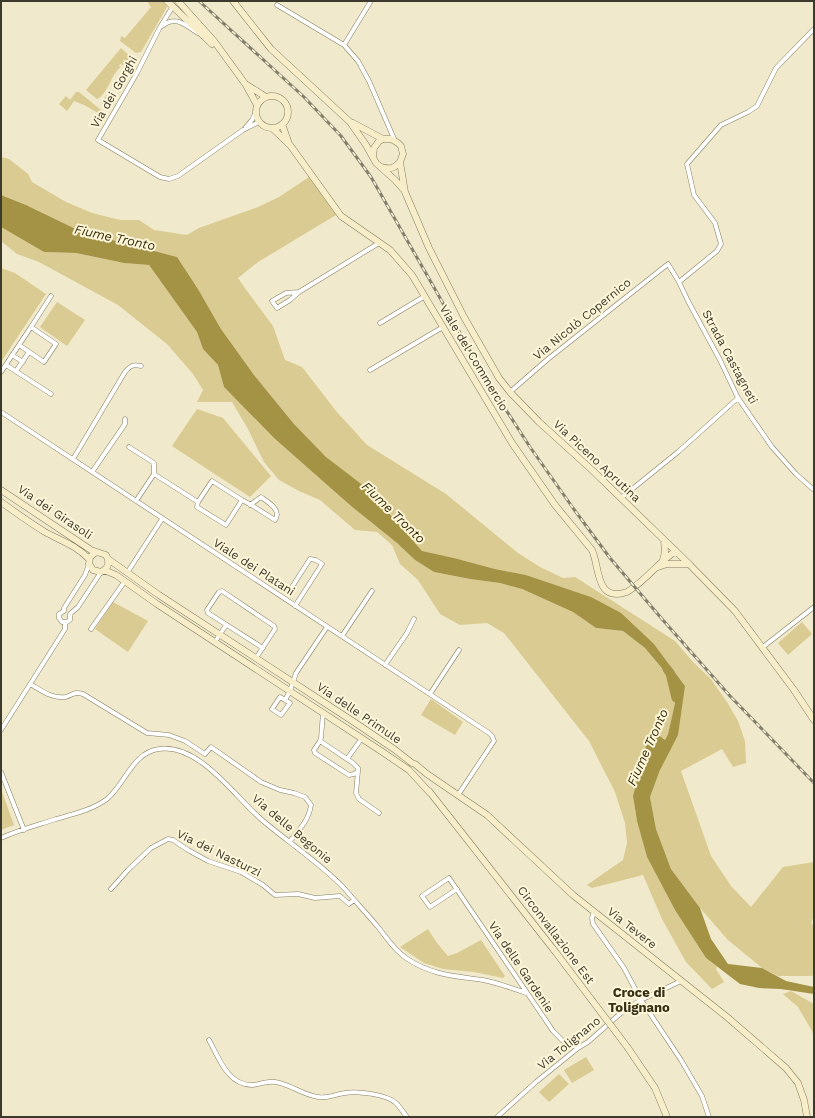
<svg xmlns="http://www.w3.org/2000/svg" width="815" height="1118" viewBox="0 0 815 1118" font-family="'Work Sans',sans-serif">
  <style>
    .green { fill: #d9cb91 }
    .water { fill: #a49245 }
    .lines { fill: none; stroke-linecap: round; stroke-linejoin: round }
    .river { stroke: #a49245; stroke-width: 9 }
    .street-casing { stroke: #847d62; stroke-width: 5 }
    .secondary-casing { stroke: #847d62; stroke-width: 7 }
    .street { stroke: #fff; stroke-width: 4 }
    .secondary { stroke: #f7eec9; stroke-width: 6 }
    .rail-casing { stroke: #837f6c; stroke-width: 3 }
    .rail { stroke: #fdf6d8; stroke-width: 1.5; stroke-dasharray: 4.5; stroke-linecap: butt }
    .secondary-bridge-casing { stroke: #847d62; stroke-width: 7; stroke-linecap: butt }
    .secondary-bridge { stroke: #f7eec9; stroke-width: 6 }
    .labels { text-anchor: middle; stroke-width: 4; stroke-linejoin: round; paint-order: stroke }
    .street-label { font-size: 12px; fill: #3c392d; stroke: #fdf6d8 }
    .water-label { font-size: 13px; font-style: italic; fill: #39310e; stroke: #fdf6d8 }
    .neighbourhood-label { font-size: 13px; font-weight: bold; fill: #363017; stroke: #fdf6d8 }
  </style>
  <rect width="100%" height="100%" fill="#f0e9cb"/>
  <path class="green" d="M150 1H163L167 7 141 52 136 53 120 41 121 36 125 38 151 7 148 3Z
    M121 48 131 57 123 65 120 64 119 66 121 67C110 75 109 93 97 99L86 90Z
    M76 92H79L101 110 103 112 102 117 98 119 96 117 98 113 84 105 74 101 67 111 59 104 66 96 70 100Z
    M107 95 114 102 111 108 106 107 101 102Z
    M1 157 9 159 28 174 32 182 66 202 92 213 120 220H139L154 230 187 235 199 228 258 207 279 197 309 177 336 215 258 262 238 278 247 291 273 326 285 360 302 367 336 411 367 445 446 494 518 553 540 567 563 578 575 577 675 641 693 662 710 678 727 702 738 721 745 741 746 763 733 767 722 749 681 771 711 856 731 886 751 907 783 867 814 862V916L811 923 814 926V974L812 976H778L762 968 728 940 700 908 671 869 656 829 650 797 660 770 685 686 654 644 591 597 526 575 495 569 454 558 422 551 394 517 326 457 294 424 254 375 221 329 198 289 177 257 82 232 26 205 1 195Z
    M1 227 44 252 76 253 124 263 149 265 197 332 203 349 218 365 224 387 274 438 351 506 397 543 415 560 434 572 470 579 500 583 522 589 573 612 596 628 623 631 645 648 671 679 676 699 668 734 665 740 656 733 648 738 633 796 637 821 647 857 675 910 706 958 717 967 716 969 724 982 712 989 686 962 662 919 643 875 592 888 587 885 623 860 627 843 625 823 615 792 589 741 504 633 487 623 460 625 440 614 418 580 400 564 392 545 377 532 355 530 320 500 299 491 279 480 264 462 248 429 232 402H197L203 390 193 374 167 344 118 305 39 262 17 254 1 241Z
    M1 268 15 273 46 294 1 362Z
    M57 302 85 320 67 346 40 327Z
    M197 409 223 418 271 476 250 497 172 446Z
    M113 602 148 621 128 652 95 629Z
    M802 622 812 634 788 655 778 643Z
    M431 699 463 722 455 735 421 715Z
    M1 789 14 825 1 830Z
    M428 929 437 943 448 956 457 953 481 940 505 976 503 978 474 972 443 969 424 963 400 947Z
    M791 991 814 1004V1037L812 1031 798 1007 783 994Z
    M586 1057 594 1070 572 1083 564 1070Z
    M559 1074 569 1084 549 1102 539 1092Z"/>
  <path class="water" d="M1 195 26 205 82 232 177 257 198 289 221 329 254 375 294 424 326 457 369 490 422 551 454 558 495 569 526 575 591 597 621 613 654 644 685 686 678 735 660 770 650 797 656 829 671 869 700 908 711 939 728 964 762 968 786 981 814 987V994L781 989 759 988 740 984 706 958 675 910 647 857 637 821 633 796 648 738 656 733 665 740 668 734 676 699 671 679 645 648 623 631 596 628 573 612 522 589 500 583 470 579 434 572 415 560 397 543 351 506 274 438 224 387 218 365 203 349 197 332 149 265 124 263 76 253 44 252 1 227Z"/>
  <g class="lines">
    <path class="river" d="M667 669 670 673 676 698"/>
    <g class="street-casing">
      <path id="street" d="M277 5 344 45 358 61 369 81 395 141
        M173 6 159 29 137 73 98 140 160 177 169 179 178 176 243 130 259 122
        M162 26C176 15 185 25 198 33
        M344 45 371 1
        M246 127 252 120 256 112
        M679 282 717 251 721 244 715 223 694 195 687 164 721 125 748 112 757 106 776 68 814 29
        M299 292 286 293 272 301 277 308 290 300 299 292 379 243
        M380 323 425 296
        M31 327 51 296
        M12 355 23 362
        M6 365 51 394
        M370 370 443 327
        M16 371 29 352
        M1 372 31 327 56 344 44 362 19 345
        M510 392 548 359 668 264 679 282 688 301 720 360 738 398 772 447 796 474 814 490
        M1 412 489 733 492 736 494 741 458 795
        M129 447 154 463V474
        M73 459 125 372C130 366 133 364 141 366
        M92 472 125 424V419
        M621 498 678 452 738 398
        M242 500 253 506 275 520C282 510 268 502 261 497L250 505
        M136 501 154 474 198 502 197 507 226 525 242 500 212 481 198 502
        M89 564 85 575 64 608V611L59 614V618L62 622H67L70 620V614L78 607 101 572
        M127 573 162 519
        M290 590 310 559 316 560 322 564 295 606
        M91 629 125 581
        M342 636 372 591
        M215 642 226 625
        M763 647 814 607
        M256 658 275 629 274 626 222 591 219 592 207 610 208 613 263 648
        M385 665 407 633 414 619
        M30 684C41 690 52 699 65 697 74 695 73 691 83 694L147 733 169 735 185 741 205 754 211 747 261 782 280 790 294 793 305 797 311 805C309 820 299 830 290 841
        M430 694 459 650
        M280 697 290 703 281 715 272 709Z
        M285 700 290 691 296 673 327 627
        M1 730 60 637 65 629V622
        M320 741 353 763 358 768V771L354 774 349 775 315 753 314 750Z
        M320 741 321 738 323 713
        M347 759 362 738
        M358 771 356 793 359 799 379 813
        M1 772 24 830
        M1 838C19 830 38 825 56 819 74 814 92 810 107 799 125 784 133 752 159 749 199 743 235 797 262 820 289 843 319 862 344 888 355 901 367 914 378 927 387 938 394 950 406 958 431 975 454 976 483 980 498 983 512 988 526 993
        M111 889 128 870 151 848 168 839 173 840 188 850 208 861 241 872 263 885 275 895 298 894 315 898 340 896 349 904 354 900
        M457 889 430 907 422 896 449 878 553 1031 564 1042 578 1048
        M594 912 592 918 593 924 624 968 641 1000 681 1060 702 1096 709 1117
        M209 1040C219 1058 228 1086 253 1085 260 1084 268 1081 275 1082 290 1084 303 1095 318 1097 327 1099 336 1094 345 1093 357 1091 386 1094 396 1103 400 1107 403 1112 407 1117
        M497 1117 536 1082 578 1048 588 1042 621 1013 641 1000 681 981"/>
    </g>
    <g class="secondary-casing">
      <path id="secondary" d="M167 1 212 44
        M178 1 214 41 246 85 257 105
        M233 1 271 49 350 122 366 145 376 163 395 180 404 190
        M247 85 266 97
        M256 112a16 16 0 1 1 32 0a16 16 0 1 1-32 0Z
        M353 123 383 139
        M282 124 288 141
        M272 128 290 145 341 216 390 250 412 275 512 443 555 505 592 550C600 567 595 603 627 592 646 581 658 562 676 551
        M373 156 374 148 379 141 383 139H391L398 143 401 146 403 154 400 162 405 192 429 248 464 317 499 378 510 392 539 422 592 470 689 564 735 611 794 690 814 720
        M382 167C390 170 395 168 400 162
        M1 490 91 550 106 555C110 562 109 568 101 572L93 570 89 564 90 557 96 552
        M1 502C15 512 30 523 45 532 61 541 76 545 89 559
        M108 559 159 595 354 722 394 749 412 763 415 764 427 774 487 815 573 895 727 1017 786 1068 798 1083 804 1100 807 1117
        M663 560 665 552 664 540
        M658 567 667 564H689
        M104 570 116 575 157 604 381 751 409 770 430 793
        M429 791 554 950
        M628 1048 655 1088 667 1117"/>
    </g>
    <use href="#street" class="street"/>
    <use href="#secondary" class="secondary"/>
    <g class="rail-casing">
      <path id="rail" d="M199 1 304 97 341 136 371 177 472 354 506 410 530 447 573 508 610 558 662 619 730 696 814 783"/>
    </g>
    <use href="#rail" class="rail"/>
    <g class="secondary-bridge-casing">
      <path id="secondary-bridge" d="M554 950 628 1048"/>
    </g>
    <use href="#secondary-bridge" class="secondary-bridge"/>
  </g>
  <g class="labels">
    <g class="street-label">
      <text transform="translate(114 92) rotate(-60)" y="4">Via dei Gorghi</text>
      <text transform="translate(582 319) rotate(-39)" y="4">Via Nicolò Copernico</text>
      <text transform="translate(730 357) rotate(62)" y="4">Strada Castagneti</text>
      <text transform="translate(474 358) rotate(59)" y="4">Viale del Commercio</text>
      <text transform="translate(597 461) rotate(43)" y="4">Via Piceno Aprutina</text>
      <text transform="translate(55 512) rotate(34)" y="4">Via dei Girasoli</text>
      <text transform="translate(254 567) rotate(33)" y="4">Viale dei Platani</text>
      <text transform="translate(359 713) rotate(34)" y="4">Via delle Primule</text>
      <text transform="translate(292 829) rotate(40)" y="4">Via delle Begonie</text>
      <text transform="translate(219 853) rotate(26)" y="4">Via dei Nasturzi</text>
      <text transform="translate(632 928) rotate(38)" y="4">Via Tevere</text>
      <text transform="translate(556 935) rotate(53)" y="4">Circonvallazione Est</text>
      <text transform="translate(521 967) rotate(56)" y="4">Via delle Gardenie</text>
      <text transform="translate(569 1043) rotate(-39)" y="4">Via Tolignano</text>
    </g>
    <g class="water-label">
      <text transform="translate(115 237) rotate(12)" y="5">Fiume Tronto</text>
      <text transform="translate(394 512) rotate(44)" y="5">Fiume Tronto</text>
      <text transform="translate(647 747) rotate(-66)" y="5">Fiume Tronto</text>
    </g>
    <g class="neighbourhood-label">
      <text x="639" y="997">Croce di<tspan x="639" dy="15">Tolignano</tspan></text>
    </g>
  </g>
  <rect width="815" height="1118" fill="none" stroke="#3c392d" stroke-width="4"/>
</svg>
